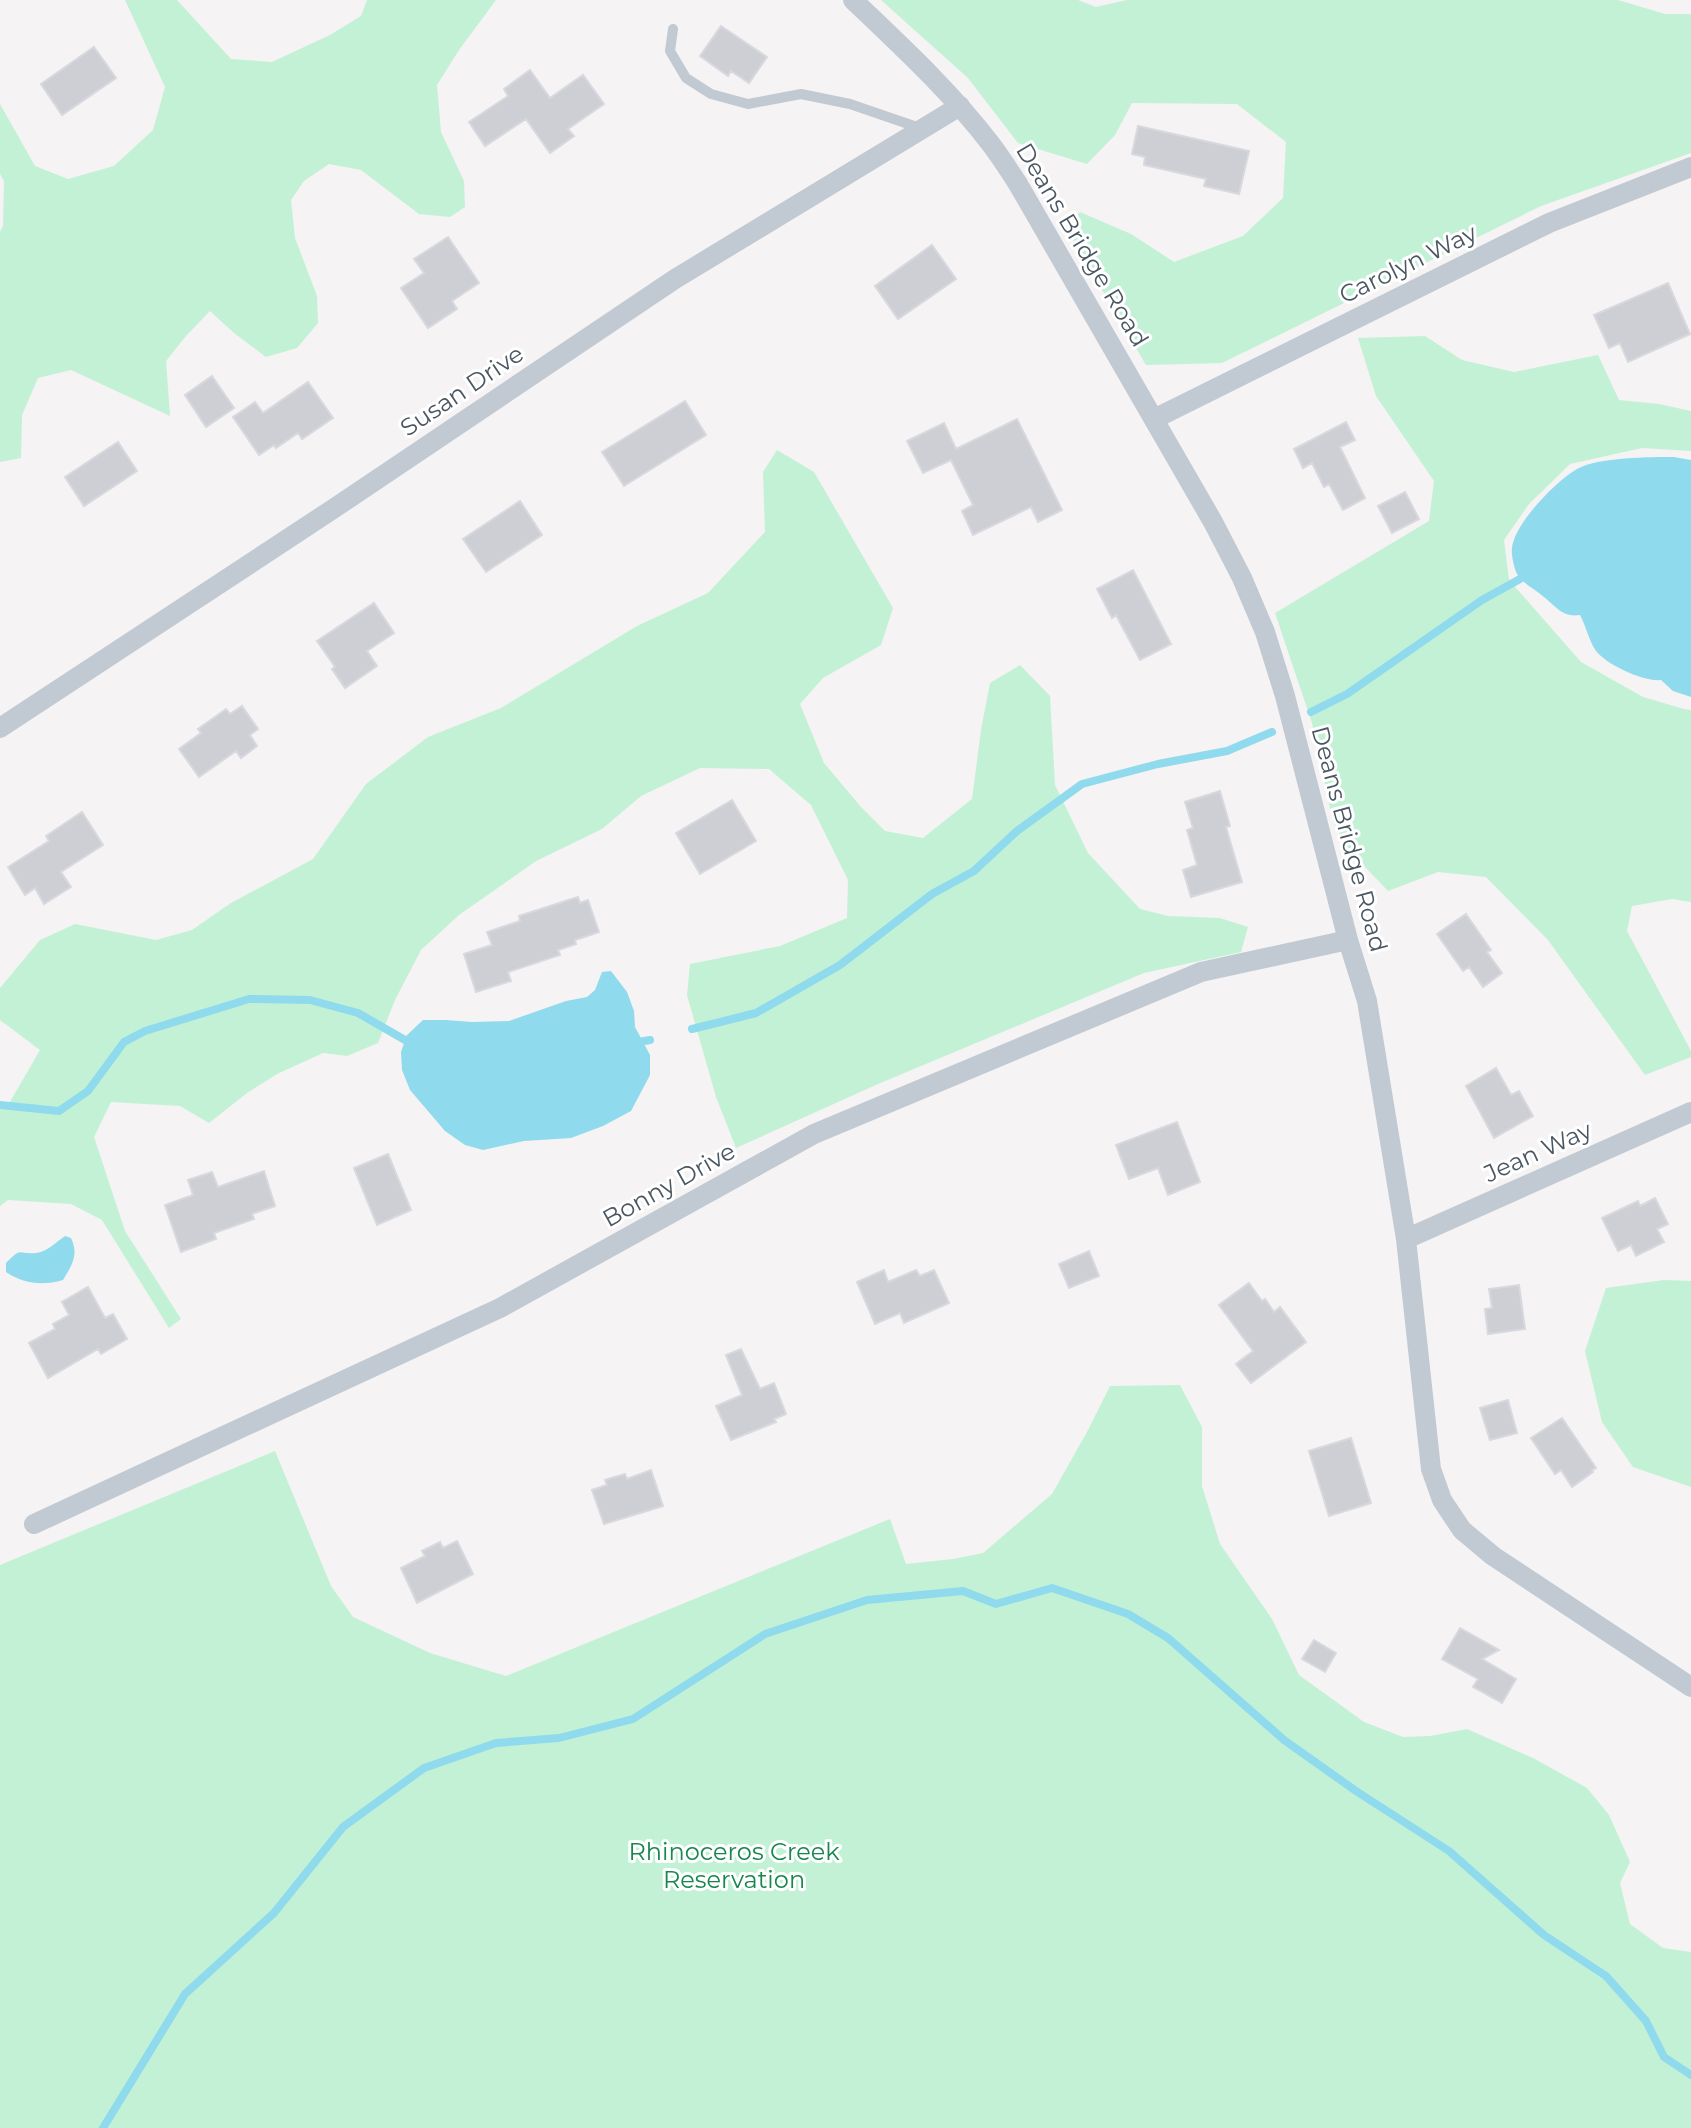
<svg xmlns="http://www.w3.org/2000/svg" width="1691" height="2128" viewBox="0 0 1691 2128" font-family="Montserrat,sans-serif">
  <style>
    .green { fill: #c3f1d5 }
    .water { fill: #90daee }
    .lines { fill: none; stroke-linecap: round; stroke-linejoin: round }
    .stream { stroke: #90daee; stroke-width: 8 }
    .building { fill: #cdcfd5; stroke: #d7d9de; stroke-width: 2 }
    .lane { stroke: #c1cad2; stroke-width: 10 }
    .street { stroke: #c1cad2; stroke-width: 20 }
    .labels { text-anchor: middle; stroke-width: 6; stroke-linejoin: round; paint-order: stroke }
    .street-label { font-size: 24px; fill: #4a5661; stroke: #fff }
    .park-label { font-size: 24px; fill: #17864f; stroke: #fff }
  </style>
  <rect width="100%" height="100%" fill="#f5f3f3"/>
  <path class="green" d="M125 0H177L231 59 272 62 330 35 361 16 367 0H496L459 50 437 85 441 132 464 181 465 207 450 217 419 214 361 170 329 164 304 181 291 200 295 238 317 296 318 323 297 348 266 357 234 333 210 311 186 336 166 361 170 416 71 370 38 378 22 415 21 458 0 462V232L3 226 4 181 0 174V104L35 166 68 179 114 166 153 130 165 87Z
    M881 0H1078L1096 7 1127 0H1618L1665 14H1691V153L1541 206 1222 363 1146 365 1065 226 1080 212 1131 234 1174 262 1243 236 1283 198 1286 142 1237 104 1132 103 1115 135 1087 164 1018 143 968 78Z
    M1425 336 1462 360 1514 372 1598 355 1619 400 1659 404 1691 411V451L1642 448 1570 464 1529 504 1504 540 1509 580 1581 662 1643 697 1684 709 1691 710V902L1672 899 1632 906 1627 931 1691 1051V1057L1645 1075 1548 940 1486 877 1438 872 1388 891 1348 849 1333 822 1312 723 1275 613 1429 521 1434 481 1376 396 1358 338Z
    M777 450 814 472 893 608 881 645 823 678 800 704 824 763 861 807 885 831 923 838 972 799 981 730 990 683 1020 665 1050 696 1055 785 1088 853 1140 909 1168 916 1220 918 1248 927 1241 952 1144 973 878 1084 736 1148 716 1097 687 995 690 964 780 946 847 918 848 880 811 805 769 769 700 768 641 796 602 829 536 861 459 915 421 950 395 1000 378 1043 347 1056 323 1053 277 1074 247 1093 209 1123 180 1106 111 1102 94 1137 125 1231 181 1319 169 1328 102 1220 71 1204 8 1200 0 1206V1109L7 1107 40 1050 0 1020V988L40 940 75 924 156 940 192 930 231 903 313 859 366 784 428 737 501 708 637 626 708 593 765 532 763 472Z
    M1664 1280 1691 1281V1487L1633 1467 1602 1422 1585 1351 1606 1288Z
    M1180 1385 1202 1427V1486L1220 1544 1272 1619 1299 1675 1364 1722 1403 1737 1430 1736 1467 1729 1533 1758 1587 1788 1609 1815 1630 1862 1620 1883 1630 1924 1663 1948 1691 1952V2128H0V1565L275 1451 331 1586 353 1617 430 1653 506 1676 890 1519 906 1564 953 1559 983 1553 1052 1494 1087 1432 1110 1386Z"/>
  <path class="water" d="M1674 457 1691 460V697L1673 691 1661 680C1644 682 1607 665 1596 651 1589 641 1586 626 1580 615 1563 618 1555 606 1544 597 1535 589 1521 583 1516 572 1514 567 1511 554 1512 548 1514 524 1556 481 1577 469 1598 457 1650 457 1674 457Z
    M611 971 627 992 634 1011 635 1027 650 1055V1075L631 1111 603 1126 571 1138 524 1141 483 1150 465 1145 445 1131 410 1090 402 1070 401 1052 407 1035 423 1020H446L472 1022 509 1021 566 1001 587 997 595 990 602 972Z
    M65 1236 71 1238C79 1255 72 1265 63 1280 42 1286 24 1284 6 1272V1263C23 1246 17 1255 36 1253 47 1252 56 1242 65 1236Z"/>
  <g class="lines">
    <path class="stream" d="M1311 712 1347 694 1482 600 1520 579
      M692 1029 756 1013 840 965 932 894 974 871 1017 831 1082 784 1158 764 1227 751 1272 732
      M633 1043 650 1040
      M0 1105 59 1111 88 1091 124 1042 145 1031 249 999 310 1000 358 1013 405 1040H416
      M103 2128 185 1994 274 1913 343 1827 424 1768 496 1743 559 1738 633 1719 765 1634 867 1600 963 1591 996 1604 1052 1588 1128 1614 1168 1638 1284 1740 1356 1791 1449 1851 1544 1935 1606 1976 1646 2021 1664 2057 1691 2075"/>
  </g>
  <path class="building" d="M721 26 767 57 749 83 731 71 728 76 700 56Z
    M94 47 116 78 62 115 41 84Z
    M530 70 550 98 583 75 604 104 568 129 574 136 550 153 526 119 485 146 469 122 508 96 504 89Z
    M1138 126 1249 151 1239 194 1204 186 1206 179 1144 165 1145 157 1132 154Z
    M448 237 479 283 452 301 457 309 428 328 401 288 424 273 414 259Z
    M932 245 956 279 898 319 875 286Z
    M1668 283 1690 334 1628 362 1620 343 1609 348 1594 315Z
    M212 376 234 408 206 427 185 395Z
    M308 382 333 418 302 439 298 433 276 448 274 445 259 455 233 417 255 402 263 413Z
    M685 401 706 435 624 486 602 452Z
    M1017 419 1062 510 1038 522 1031 507 973 535 962 511 973 505 951 460 923 473 907 441 944 423 956 449Z
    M1346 422 1355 440 1340 447 1365 498 1343 510 1329 484 1324 487 1312 463 1303 468 1294 449Z
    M118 442 137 471 84 506 65 477Z
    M1405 492 1419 519 1392 533 1378 506Z
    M520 501 542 535 486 572 463 539Z
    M1133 570 1171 644 1140 660 1116 615 1112 618 1097 589Z
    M374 603 394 633 367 651 377 666 345 688 332 669 335 667 317 641Z
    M242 706 258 729 250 735 257 746 241 758 236 751 199 777 179 749 201 733 198 729 226 709 230 714Z
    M1220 791 1230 826 1226 827 1242 882 1191 897 1183 870 1197 865 1187 830 1193 828 1185 802Z
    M732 800 756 841 700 874 676 833Z
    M82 812 103 845 61 872 71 887 44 904 35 888 25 895 8 867 49 841 46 836Z
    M578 897 580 903 588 900 599 932 575 940 576 944 558 950 560 955 508 972 511 981 476 992 464 954 492 945 487 932 520 921 519 916Z
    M1466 914 1491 950 1487 952 1502 973 1483 987 1469 967 1463 971 1437 934Z
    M1496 1068 1511 1095 1519 1091 1533 1116 1494 1138 1466 1086Z
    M1177 1122 1200 1182 1168 1195 1158 1168 1129 1179 1116 1145Z
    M388 1154 411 1210 377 1225 354 1168Z
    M264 1171 275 1206 252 1214 254 1219 214 1233 216 1239 181 1252 165 1205 193 1195 188 1180 212 1172 218 1187Z
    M1655 1198 1668 1224 1657 1229 1664 1242 1636 1256 1631 1245 1618 1251 1602 1218 1638 1201 1640 1206Z
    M1089 1251 1099 1276 1069 1288 1059 1264Z
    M884 1270 888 1282 916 1270 920 1276 934 1270 949 1303 904 1323 900 1313 875 1324 857 1282Z
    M1249 1283 1262 1301 1265 1299 1274 1312 1280 1307 1306 1342 1251 1383 1236 1364 1253 1351 1219 1305Z
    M1519 1285 1525 1329 1488 1334 1485 1309 1492 1308 1489 1289Z
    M88 1287 105 1318 113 1314 127 1339 101 1354 98 1349 48 1378 29 1343 55 1329 53 1324 69 1315 62 1302Z
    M741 1349 760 1389 774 1383 786 1414 774 1419 776 1422 731 1440 716 1406 742 1395 726 1355Z
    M1508 1400 1517 1433 1490 1440 1480 1408Z
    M1562 1418 1596 1468 1592 1470 1593 1472 1572 1487 1561 1470 1555 1474 1531 1438Z
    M1351 1438 1371 1503 1329 1516 1309 1451Z
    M651 1470 663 1506 604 1524 592 1490 607 1485 605 1480 625 1474 627 1479Z
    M457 1541 473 1574 417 1603 401 1568 425 1556 422 1551 440 1542 443 1548Z
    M1460 1628 1499 1650 1482 1659 1516 1679 1502 1703 1473 1687 1478 1679 1442 1659Z
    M1314 1640 1336 1653 1325 1672 1302 1659Z"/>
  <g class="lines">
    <path class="lane" d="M673 29 670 51 686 78 711 94 748 104 801 94 850 104 920 128"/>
    <path class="street" d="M853 0C901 46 950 91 990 143 1000 156 1009 170 1018 184L1213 522 1242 578 1265 632 1285 696 1348 940 1367 1001 1406 1239 1431 1469 1442 1500 1462 1530 1493 1556 1691 1687
      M1154 419 1549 223 1691 167
      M0 728 330 511 675 279 960 106
      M1406 1239 1691 1112
      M34 1524 500 1308 814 1134 1201 972 1348 940"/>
  </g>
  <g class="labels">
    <g class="street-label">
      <text transform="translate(1082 245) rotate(59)" y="8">Deans Bridge Road</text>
      <text transform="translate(1408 264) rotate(-26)" y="8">Carolyn Way</text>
      <text transform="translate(462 391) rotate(-34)" y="8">Susan Drive</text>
      <text transform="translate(1349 839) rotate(75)" y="8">Deans Bridge Road</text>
      <text transform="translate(1538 1152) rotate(-24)" y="8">Jean Way</text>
      <text transform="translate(669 1185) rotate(-29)" y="8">Bonny Drive</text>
    </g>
    <g class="park-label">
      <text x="734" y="1860">Rhinoceros Creek<tspan x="734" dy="28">Reservation</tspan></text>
    </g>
  </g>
</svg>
